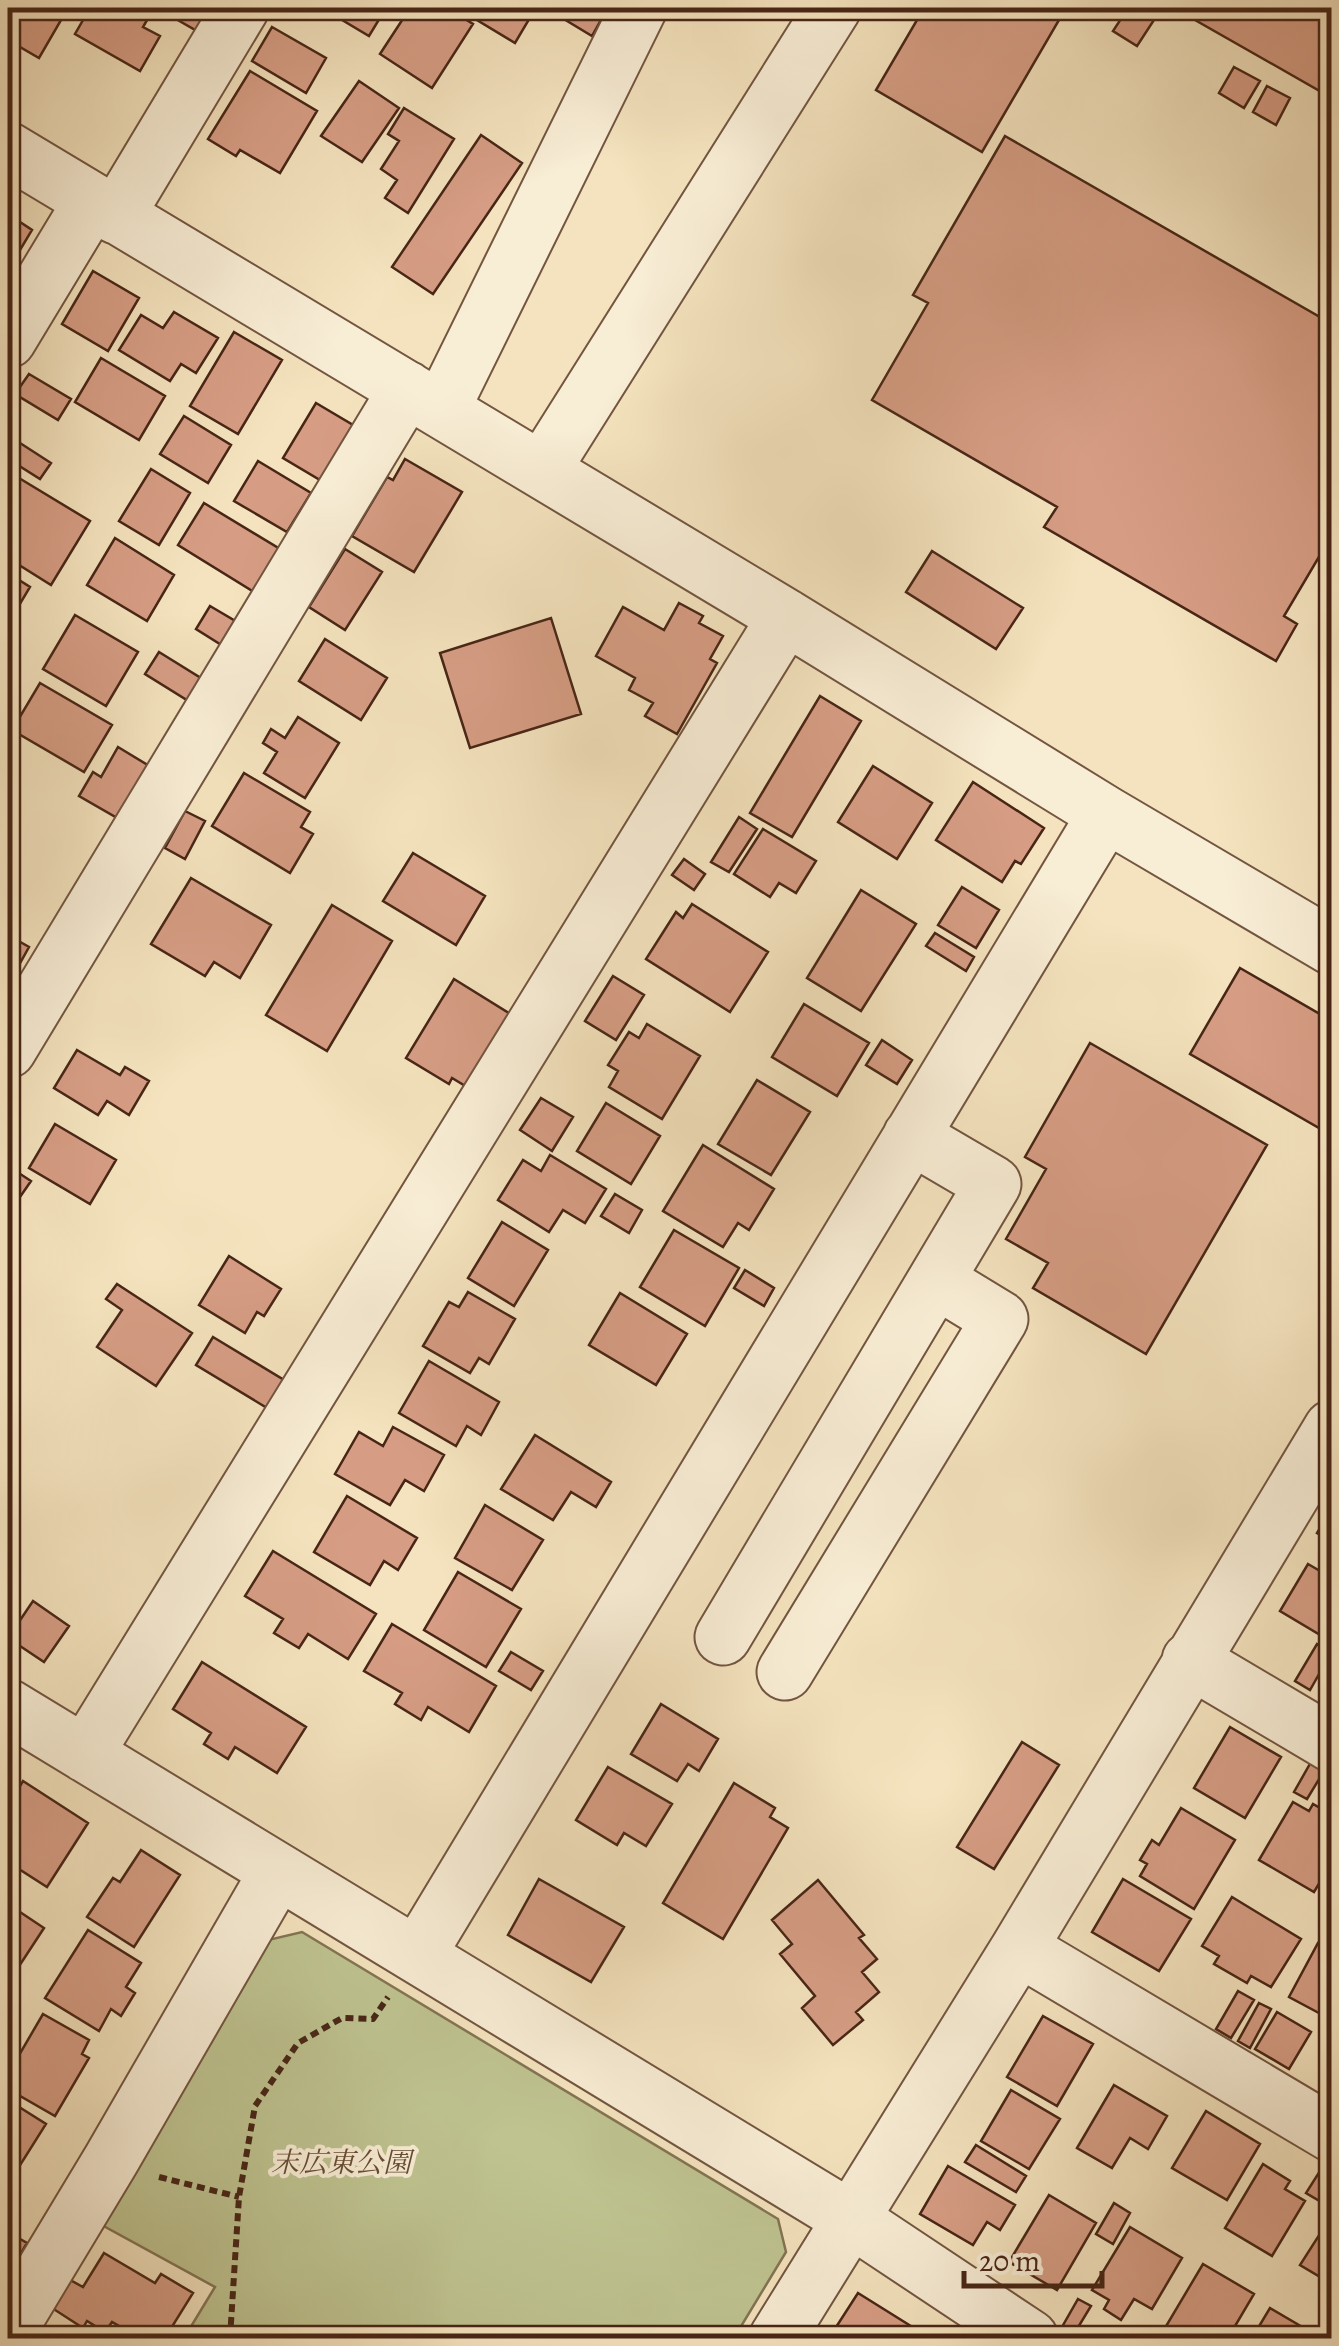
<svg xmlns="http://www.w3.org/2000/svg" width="1339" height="2346" viewBox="0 0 1339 2346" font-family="Alegreya,'Noto Serif JP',serif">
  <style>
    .green { fill: #bec390; stroke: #837453; stroke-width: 2.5 }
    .building { fill: #d69d84; stroke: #482616; stroke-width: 2.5 }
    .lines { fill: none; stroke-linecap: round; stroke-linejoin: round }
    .minor-casing { stroke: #735540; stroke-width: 59 }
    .path { stroke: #482616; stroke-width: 6; stroke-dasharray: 8 5; stroke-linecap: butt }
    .minor { stroke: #f8edd5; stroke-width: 55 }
    .labels { text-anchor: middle; stroke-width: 8; stroke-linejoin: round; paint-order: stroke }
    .park-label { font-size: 28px; font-style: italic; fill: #664d34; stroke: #f8edd5 }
  </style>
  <rect width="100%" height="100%" fill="#f4e3be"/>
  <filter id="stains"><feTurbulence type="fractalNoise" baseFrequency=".002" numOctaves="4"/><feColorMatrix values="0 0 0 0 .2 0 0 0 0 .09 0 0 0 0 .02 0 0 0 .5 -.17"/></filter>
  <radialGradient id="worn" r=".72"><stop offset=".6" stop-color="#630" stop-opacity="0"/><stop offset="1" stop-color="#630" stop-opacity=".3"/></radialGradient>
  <path class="green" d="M302 1932 778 2219 786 2252 734 2338H184L215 2287 100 2224 268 1940Z"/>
  <path class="building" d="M8 8H68L39 58 8 40Z
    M90 8H154L143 27 160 36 140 71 75 34Z
    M165 8H199L208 12 197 31 162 11Z
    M322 8H386L369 36Z
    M410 8H447L473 24 432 88 380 54Z
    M457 8H517L531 16 515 43Z
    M550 8H584L602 18 592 36 549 10Z
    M924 8H1066L982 152 876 90Z
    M1128 8H1134L1154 20 1137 46 1113 31Z
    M1174 8H1332V98Z
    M272 27 326 58 306 93 252 61Z
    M1234 67 1260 81 1244 108 1219 93Z
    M250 71 317 111 280 173 240 150 236 156 208 139Z
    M359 81 399 108 362 162 321 136Z
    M1267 86 1290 98 1276 125 1253 112Z
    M404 108 454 139 408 213 385 198 397 180 381 169 399 141 388 134Z
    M481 135 522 163 433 294 392 267Z
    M1005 136 1332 324V555L1323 550 1284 616 1297 624 1276 661 1044 527 1057 507 872 400 928 303 913 295Z
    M8 214 32 230 8 270Z
    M93 271 139 298 108 351 62 324Z
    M174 312 218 338 196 373 181 364 170 381 119 350 141 315 163 328Z
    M234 332 282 360 238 434 190 406Z
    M101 358 165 396 139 440 75 402Z
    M29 374 71 399 58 420 15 394Z
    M316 403 353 425 320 480 283 458Z
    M184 416 231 445 208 483 160 454Z
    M20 443 51 463 40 479 10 460Z
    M405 459 462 492 414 572 352 536 387 477 393 480Z
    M258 461 311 493 287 532 234 501Z
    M151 469 190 493 159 545 119 521Z
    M14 475 90 521 51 585 8 558V485Z
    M204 503 280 549 254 592 178 545Z
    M115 538 174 575 147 621 87 585Z
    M345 549 382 572 345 630 309 607Z
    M932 551 1023 608 996 649 906 592Z
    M8 573 30 587 8 624Z
    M679 603 703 616 699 623 723 636 710 659 717 663 677 734 645 716 653 703 629 690 635 678 596 656 623 607 664 630Z
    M210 606 237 622 223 646 196 629Z
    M75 615 138 652 106 706 43 669Z
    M551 618 581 714 470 748 440 653Z
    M325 639 387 678 361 720 299 681Z
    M159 652 204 680 190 702 145 674Z
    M8 656 17 661 8 677Z
    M40 683 112 725 84 772 12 730Z
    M820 696 861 721 792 837 750 813Z
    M298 717 339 743 305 798 264 773 277 752 263 743 271 729 285 738Z
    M118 747 151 767 119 819 79 796 93 772 101 777Z
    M873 766 932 803 897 859 838 822Z
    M244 773 310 812 301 827 313 834 290 873 212 826Z
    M973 782 1044 828 1021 864 1015 861 1002 882 936 840Z
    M185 811 205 821 185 859 165 848Z
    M739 817 757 829 729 872 711 862Z
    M763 829 816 861 796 893 779 883 770 897 734 874Z
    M413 853 485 896 456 945 383 901Z
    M684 859 705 874 694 890 672 875Z
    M191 878 271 925 240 978 214 962 205 976 151 944Z
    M962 887 999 910 976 948 938 925Z
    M861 890 916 924 861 1011 807 978Z
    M692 904 768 952 730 1012 646 959 676 912 683 918Z
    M332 905 392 941 327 1051 266 1015Z
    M935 933 974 957 966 971 926 946Z
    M8 935 29 947 8 985Z
    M1240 968 1332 1021V1122L1326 1132 1190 1054Z
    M613 976 644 995 616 1040 585 1021Z
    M454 979 517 1018 472 1090 452 1078 449 1084 406 1058Z
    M804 1004 869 1043 837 1096 772 1057Z
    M647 1024 700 1056 662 1119 609 1087 618 1071 608 1065 629 1032 639 1038Z
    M882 1040 912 1060 897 1084 866 1065Z
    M1090 1043 1267 1145 1146 1354 1033 1288 1048 1263 1006 1239 1046 1169 1025 1157Z
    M77 1050 120 1075 125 1067 149 1081 129 1115 107 1101 98 1115 54 1088Z
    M757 1080 810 1112 771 1175 718 1144Z
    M541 1098 573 1117 552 1151 520 1130Z
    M606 1103 660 1136 631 1184 577 1151Z
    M55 1124 116 1160 90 1204 29 1168Z
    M703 1145 774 1189 749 1230 738 1223 723 1247 663 1211Z
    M550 1155 606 1189 585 1223 563 1210 549 1232 498 1200 523 1160 541 1171Z
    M8 1166 31 1181 20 1197 8 1188Z
    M615 1194 642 1210 629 1233 601 1216Z
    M502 1222 548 1250 514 1306 468 1278Z
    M674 1230 739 1268 705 1326 640 1287Z
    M229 1256 281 1289 264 1316 257 1312 245 1333 199 1305Z
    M745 1270 774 1288 764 1306 734 1288Z
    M117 1284 192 1333 156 1386 97 1347 122 1310 106 1299Z
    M468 1292 515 1319 489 1364 479 1358 470 1373 423 1346 449 1302 459 1307Z
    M620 1293 687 1334 656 1385 589 1345Z
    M8 1325 19 1332 8 1350Z
    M213 1337 289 1383 272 1411 196 1365Z
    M429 1361 499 1402 481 1435 467 1426 456 1446 399 1413Z
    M393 1427 444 1455 424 1491 405 1480 390 1505 335 1474 359 1432 383 1446Z
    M535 1435 611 1482 596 1507 571 1492 553 1520 501 1489Z
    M347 1496 417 1538 398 1570 384 1561 370 1585 314 1552Z
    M485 1505 543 1540 512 1590 455 1558Z
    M1327 1516 1332 1518V1542L1317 1533Z
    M273 1551 376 1614 348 1659 308 1634 299 1648 274 1633 283 1619 245 1596Z
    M1308 1564 1332 1578V1642L1280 1611Z
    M458 1572 521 1609 486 1667 424 1630Z
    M33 1601 69 1626 44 1662 8 1638Z
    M392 1624 496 1686 469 1732 428 1707 421 1720 395 1704 402 1693 364 1671Z
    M1317 1644 1331 1653 1310 1690 1295 1681Z
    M511 1652 543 1671 531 1690 499 1671Z
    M202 1662 306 1727 277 1773 235 1747 228 1759 204 1744 211 1733 173 1709Z
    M661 1704 718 1739 699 1771 688 1764 677 1781 631 1754Z
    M1230 1727 1281 1757 1245 1818 1194 1788Z
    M1022 1742 1059 1765 994 1869 957 1847Z
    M1311 1762 1324 1771 1307 1799 1294 1792Z
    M608 1767 672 1804 646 1846 624 1833 617 1845 576 1820Z
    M23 1781 88 1823 47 1887 8 1862V1806Z
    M734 1783 775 1808 770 1817 788 1828 723 1939 663 1903Z
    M1293 1802 1309 1811 1313 1804 1332 1815 1329 1824 1332 1825V1862L1314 1892 1259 1860Z
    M1181 1808 1235 1840 1194 1909 1140 1876 1147 1864 1140 1860 1152 1840 1159 1845Z
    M141 1850 180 1875 134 1947 87 1917 113 1878 120 1882Z
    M539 1879 624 1927 591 1982 508 1935Z
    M1123 1879 1191 1919 1159 1971 1092 1932Z
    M818 1880 864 1935 859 1938 877 1959 862 1972 879 1992 856 2012 863 2020 833 2045 802 2008 815 1996 780 1954 792 1944 772 1920Z
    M1232 1897 1301 1939 1271 1987 1251 1976 1247 1983 1214 1964 1219 1956 1202 1946Z
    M8 1904 44 1928 12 1977 8 1974Z
    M88 1930 141 1963 126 1987 135 1993 121 2016 111 2009 99 2031 45 1998Z
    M1318 1943 1332 1950V2020L1289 1997Z
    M1238 1991 1254 2000 1231 2038 1216 2029Z
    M1259 2003 1271 2009 1250 2048 1238 2041Z
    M1277 2012 1311 2032 1289 2069 1255 2049Z
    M43 2014 89 2040 82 2054 89 2058 55 2116 8 2089V2074Z
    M1043 2016 1093 2044 1057 2106 1007 2077Z
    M1114 2085 1167 2116 1148 2149 1130 2138 1112 2168 1077 2148Z
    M1011 2090 1060 2119 1029 2169 981 2141Z
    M8 2100 46 2124 17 2170 8 2164Z
    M1206 2111 1260 2144 1227 2200 1172 2168Z
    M976 2145 1026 2176 1016 2192 965 2162Z
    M1325 2163 1332 2166V2188L1323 2203 1306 2193Z
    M1263 2164 1290 2181 1285 2189 1305 2201 1272 2256 1225 2228Z
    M948 2166 1015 2205 1000 2230 987 2222 973 2245 920 2214Z
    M1049 2195 1096 2223 1057 2290 1009 2262Z
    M1114 2203 1130 2213 1113 2244 1096 2234Z
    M1330 2218 1332 2219V2284L1300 2265Z
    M1130 2227 1182 2258 1152 2309 1134 2299 1121 2320 1104 2309 1109 2300 1092 2290Z
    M8 2232 27 2243 17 2260 8 2254Z
    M104 2253 155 2283 161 2274 193 2293 165 2338H140L112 2322 105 2332 87 2321 83 2328 52 2308 70 2280 83 2287Z
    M1203 2264 1254 2294 1228 2338H1214L1209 2336 1208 2338H1159Z
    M858 2293 930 2338H829Z
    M1078 2299 1091 2306 1074 2334 1062 2327Z
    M1270 2308 1321 2338H1252Z"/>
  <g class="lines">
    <g class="minor-casing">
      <path id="minor" d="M8 150 786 617 1106 814 1332 947
        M116 216 241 8
        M8 340 92 201
        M441 410 639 8
        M542 470 833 8
        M8 1050 407 389
        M723 1637 993 1184 911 1136
        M1190 1660 1332 1744
        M785 1672 1000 1319 936 1280
        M8 1707 851 2219 1030 2338
        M85 1754 786 617
        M1019 1948 1332 2134
        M418 1954 1106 814
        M8 2331 111 2160 278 1871
        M777 2338 1019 1948 1332 1428"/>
    </g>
    <path class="path" d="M159 2177 239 2197
      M230 2338 239 2197 255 2106 298 2043 342 2018 373 2019 388 1997"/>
    <use href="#minor" class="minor"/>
  </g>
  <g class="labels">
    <g class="park-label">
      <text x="341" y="2172">末広東公園</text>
    </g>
  </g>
  <rect width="1339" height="2346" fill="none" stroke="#f4e3be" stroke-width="40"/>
  <rect x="10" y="10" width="1319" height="2326" fill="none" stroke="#482616" stroke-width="5"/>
  <rect x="20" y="20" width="1299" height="2306" fill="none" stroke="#482616" stroke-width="2.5"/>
  <path d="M964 2271v15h138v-15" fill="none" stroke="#482616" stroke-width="5"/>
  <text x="979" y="2271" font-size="30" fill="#482616" stroke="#f8edd5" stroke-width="8" paint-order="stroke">20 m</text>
  <rect width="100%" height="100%" filter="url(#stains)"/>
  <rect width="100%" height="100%" fill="url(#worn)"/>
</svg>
